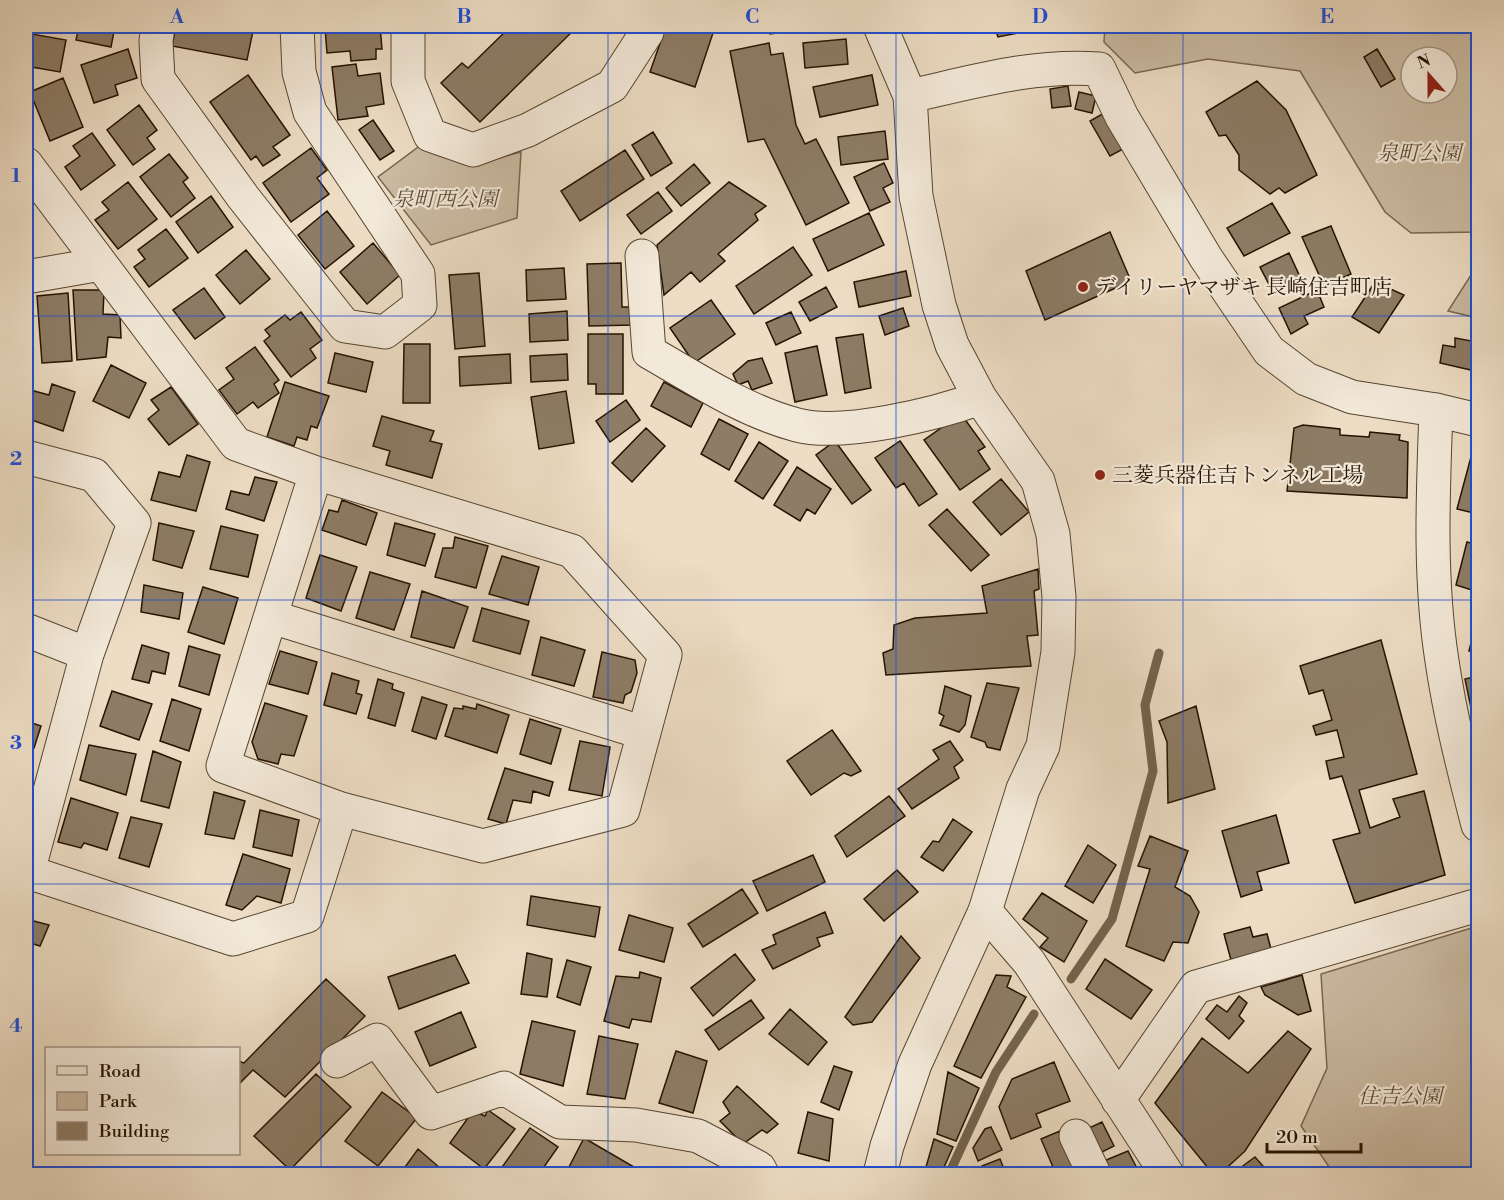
<svg xmlns="http://www.w3.org/2000/svg" width="1504" height="1200" viewBox="0 0 1504 1200" font-family="'Libre Bodoni','Noto Serif JP',serif">
  <style>
    .green { fill: #cbbba3; stroke: #786752; stroke-width: 1.5; fill-rule: evenodd }
    .lines { fill: none; stroke-linecap: round; stroke-linejoin: round }
    .stream { stroke: #74634d; stroke-width: 9 }
    .building { fill: #8d7c66; stroke: #241300; stroke-width: 1.5 }
    .minor-casing { stroke: #564631; stroke-width: 35 }
    .tertiary-casing { stroke: #564631; stroke-width: 35 }
    .minor { stroke: #f3e9d9; stroke-width: 33 }
    .tertiary { stroke: #f3e9d9; stroke-width: 33 }
    .grid { fill: none; stroke: #1d4ed8; stroke-width: 1.5; stroke-opacity: 0.55 }
    .poi-dot { fill: #8f2418; stroke: #f3e9d9; stroke-width: 2 }
    .labels { text-anchor: middle; stroke-width: 4.5; stroke-linejoin: round; paint-order: stroke }
    .park-label { font-size: 21px; font-style: italic; fill: #5e4e39; stroke: #f3e9d9 }
    .poi-label { font-size: 21px; fill: #241300; stroke: #f3e9d9; text-anchor: start }
    .neatline { fill: none; stroke: #1d4ed8; stroke-width: 2 }
    .grid-label { font-size: 20px; text-anchor: middle; font-weight: bold; fill: #1d4ed8 }
  </style>
  <rect width="100%" height="100%" fill="#edddc4"/>
  <filter id="stains"><feTurbulence type="fractalNoise" baseFrequency=".00333" numOctaves="4"/><feColorMatrix values="0 0 0 0 .2 0 0 0 0 .09 0 0 0 0 .02 0 0 0 .5 -.17"/></filter>
  <radialGradient id="worn" r=".72"><stop offset=".6" stop-color="#630" stop-opacity="0"/><stop offset="1" stop-color="#630" stop-opacity=".3"/></radialGradient>
  <path class="green" d="M1105 26H1478V232L1411 233 1385 212 1300 71 1208 59 1135 73 1104 42ZM1411 57H1447V93H1411Z
    M421 145C463 167 476 164 521 152L517 218 431 245 378 177Z
    M1478 264V318L1448 311Z
    M1478 926V1174H1334L1301 1126 1327 1068 1321 974Z"/>
  <g class="lines">
    <path class="stream" d="M1071 979 1112 919 1153 771 1145 705 1159 653
      M949 1174 996 1072 1034 1014"/>
  </g>
  <path class="building" d="M79 26H115L111 47 76 40Z
    M176 26H254L247 60 172 46Z
    M353 26H380L382 49H376V59L351 61 350 51 327 53 325 28Z
    M511 26H578L480 122 441 83 462 63 468 68Z
    M666 26H713V33L695 87 650 72Z
    M769 26H835L770 34Z
    M994 26H1052L998 37Z
    M26 33 66 40 60 72 26 66Z
    M846 39 848 64 805 68 803 43Z
    M769 43 771 55 783 53 796 125 805 144 816 139 849 203 806 225 764 139 748 142 730 51Z
    M128 49 137 78 115 85 118 95 94 103 81 65Z
    M1377 49 1395 79 1381 87 1364 57Z
    M356 64 358 76 380 73 384 104 366 107 368 116 338 120 332 67Z
    M248 75 290 135 273 147 280 155 263 166 256 156 251 160 210 102Z
    M872 75 878 105 820 117 813 87Z
    M63 78 83 127 50 141 30 92Z
    M1257 81 1286 110 1317 175 1285 193 1279 188 1270 194 1239 170V155L1226 135 1219 136 1206 112Z
    M1068 86 1071 106 1052 108 1050 89Z
    M1079 92 1096 96 1092 113 1075 109Z
    M139 105 157 130 147 138 155 149 133 165 107 130Z
    M1104 113 1125 148 1110 156 1090 121Z
    M373 120 394 151 380 160 359 130Z
    M885 131 888 159 841 165 838 137Z
    M653 132 672 163 651 176 632 145Z
    M92 133 115 165 81 190 65 167 80 156 73 146Z
    M311 148 327 170 317 178 329 194 291 222 263 183Z
    M625 150 644 179 580 221 561 191Z
    M169 154 188 178 183 182 195 198 171 217 140 177Z
    M884 163 893 183 883 188 890 202 870 211 854 177Z
    M694 164 710 183 681 206 666 188Z
    M128 182 157 219 118 249 95 220 109 210 102 202Z
    M729 182 766 206 755 214 758 220 718 254 725 261 700 282 691 272 664 295 657 245Z
    M658 192 672 211 641 234 627 215Z
    M211 196 233 227 198 253 176 222Z
    M1272 203 1290 233 1244 256 1227 228Z
    M327 211 354 246 325 269 298 235Z
    M869 213 884 245 828 271 813 239Z
    M30 219 32 249H26V220Z
    M1331 226 1351 274 1324 286 1302 237Z
    M166 229 188 258 149 287 134 267 145 259 138 250Z
    M1110 232 1131 281 1045 320 1026 271Z
    M373 243 400 275 367 304 340 272Z
    M793 247 812 275 754 314 736 286Z
    M246 250 270 279 240 304 216 275Z
    M1289 253 1301 279 1274 294 1260 267Z
    M621 263 622 307H633L634 325 589 326 587 264Z
    M564 268 566 299 527 301 526 270Z
    M906 271 911 296 859 307 854 282Z
    M479 273 485 346 455 349 449 275Z
    M1375 282 1404 295 1379 333 1352 317Z
    M826 287 837 307 810 321 799 302Z
    M204 288 225 317 195 339 173 310Z
    M73 290H104L103 314 120 315 121 338 108 337 106 357 77 360Z
    M1317 290 1324 307 1304 316 1308 324 1291 334 1279 308Z
    M68 293 72 361 42 363 37 296Z
    M711 300 735 334 694 363 670 328Z
    M26 302 32 351 26 353Z
    M903 308 909 326 885 335 879 316Z
    M567 311 568 340 530 342 529 314Z
    M301 312 322 340 310 349 316 358 291 377 264 341 270 336 265 330 285 315 290 320Z
    M791 312 801 333 776 345 766 323Z
    M588 334H623V394H596V384H588Z
    M863 334 871 388 845 393 836 338Z
    M1455 338 1477 342 1471 370 1440 363 1443 345 1455 347Z
    M404 344H430V403H403Z
    M817 346 827 395 795 402 785 353Z
    M255 347 279 380 274 384 279 393 258 408 253 402 237 414 219 390 234 379 226 368Z
    M335 353 373 362 366 392 328 383Z
    M510 354 511 383 460 386 459 357Z
    M567 354 568 380 531 382 530 356Z
    M762 358 772 383 752 390 748 381 738 385 733 374 748 361Z
    M111 365 146 383 129 418 93 401Z
    M285 382 329 396 317 428 311 426 307 440 297 437 294 446 267 437Z
    M664 382 703 403 691 427 651 406Z
    M52 384 75 392 63 431 26 418 34 391 49 395Z
    M171 387 198 424 169 445 148 419 159 410 151 400Z
    M566 391 574 443 539 449 531 397Z
    M626 400 640 420 610 442 596 421Z
    M961 414 985 447 978 451 990 469 960 490 924 440Z
    M382 416 434 431 430 441 442 444 432 478 386 465 390 451 373 446Z
    M719 419 748 434 729 470 701 454Z
    M1303 425 1340 429V435L1369 437 1370 432 1400 435 1399 440 1408 442 1407 498 1287 491 1294 428Z
    M646 428 665 446 632 482 612 463Z
    M835 441 871 490 852 504 816 455Z
    M900 441 937 494 919 506 904 483 896 488 875 458Z
    M759 442 788 461 763 499 735 481Z
    M187 455 210 462 196 511 151 500 159 472 180 477Z
    M1471 457 1478 460V514L1457 509Z
    M797 467 831 489 815 514 807 509 800 521 774 505Z
    M255 477 277 482 264 521 226 509 231 491 249 495Z
    M1001 479 1029 512 1001 535 973 502Z
    M342 500 377 513 366 545 322 530 329 510 338 512Z
    M947 509 989 555 971 571 929 525Z
    M159 523 194 531 182 568 153 560Z
    M395 523 435 534 425 566 387 555Z
    M221 526 258 535 248 577 210 569Z
    M455 537 488 546 476 588 435 577 443 548H453Z
    M1467 542 1478 545V592L1456 585Z
    M320 555 357 567 341 611 306 598Z
    M502 556 539 567 528 605 489 594Z
    M1038 569 1039 589 1034 591 1038 635 1027 636 1031 666 886 675 883 653 893 649 894 625 915 618 987 613 982 586Z
    M370 572 410 584 394 630 356 618Z
    M144 585 183 593 179 619 141 612Z
    M203 587 238 598 224 644 188 632Z
    M422 591 468 607 454 648 411 637Z
    M482 608 529 621 520 654 473 641Z
    M1478 615V653L1469 651Z
    M541 637 585 650 574 686 532 675Z
    M1381 640 1417 774 1359 790 1370 828 1400 817 1393 799 1424 791 1445 875 1355 903 1333 840 1360 833 1342 776 1330 779 1326 761 1344 757 1337 730 1316 735 1313 726 1332 720 1323 690 1309 694 1300 666Z
    M142 645 169 653 165 674 152 671 149 683 132 679Z
    M189 646 220 655 209 695 179 686Z
    M280 651 317 662 308 694 269 684Z
    M602 652 635 660 637 673 631 692 625 695 623 703 593 697Z
    M332 673 359 681 356 693 362 695 356 714 324 705Z
    M1478 676V726L1475 727 1465 679Z
    M378 679 393 684 392 689 404 693 395 726 368 718Z
    M987 683 1019 688 1000 750 987 747 985 742 971 737Z
    M945 686 971 696 965 725 959 732 940 725 944 716 939 713Z
    M112 691 152 704 139 740 100 726Z
    M422 697 447 705 436 739 412 731Z
    M172 699 201 709 189 751 160 741Z
    M265 703 307 716 294 756 281 754 278 764 258 759 252 742Z
    M477 704 509 715 497 753 445 736 454 708 463 709V706L476 709Z
    M1196 706 1215 789 1168 803 1167 742 1159 721Z
    M530 719 561 729 551 764 520 754Z
    M26 721 41 726 34 748 26 745Z
    M832 730 861 771 851 776 844 773 811 795 787 761Z
    M580 741 610 747 602 796 569 790Z
    M950 741 963 760 954 767 959 778 912 809 898 789 939 759 933 750Z
    M89 745 136 754 126 795 80 780Z
    M153 751 181 762 169 808 141 801Z
    M505 768 553 782 549 796 533 791 531 803 513 800 506 824 488 819Z
    M214 792 245 801 234 839 205 834Z
    M889 796 905 816 847 857 835 836Z
    M71 798 118 813 107 850 84 843 81 848 58 842Z
    M260 810 299 820 292 856 253 847Z
    M1276 815 1289 863 1257 872 1262 890 1241 897 1222 831Z
    M131 817 162 824 149 867 119 858Z
    M953 819 972 832 943 871 921 857 933 841 939 842Z
    M1150 836 1188 851 1175 887 1190 896 1199 912 1188 943 1173 942 1164 961 1126 946 1150 869 1138 866Z
    M1088 845 1116 865 1093 903 1065 886Z
    M243 854 290 869 281 903 257 896 242 910 226 905Z
    M813 855 825 882 767 911 753 881Z
    M897 870 918 892 884 921 864 899Z
    M742 889 758 913 703 947 688 924Z
    M1042 893 1087 921 1064 962 1040 947 1048 938 1023 919Z
    M531 896 600 907 595 937 527 925Z
    M825 912 833 933 817 938 820 946 773 969 762 950 776 944 773 935Z
    M629 915 673 928 664 962 619 950Z
    M26 919 49 925 40 946 27 942 26 948Z
    M1250 927 1253 937 1267 934 1271 949 1231 960 1224 934Z
    M901 936 920 958 872 1022 853 1025 845 1017Z
    M527 953 552 959 547 997 521 994Z
    M735 954 755 980 713 1016 691 988Z
    M455 955 469 983 399 1009 388 977Z
    M1105 959 1152 990 1131 1019 1086 989Z
    M567 960 591 967 580 1005 557 997Z
    M640 972 661 978 651 1022 632 1019 629 1028 604 1021 616 976 639 978Z
    M996 975 1011 976 1007 987 1026 997 981 1078 954 1066Z
    M1302 975 1311 1011 1298 1015 1265 995 1261 987Z
    M326 979 365 1016 285 1097 253 1070 238 1085V1061L244 1063Z
    M1239 996 1247 1003 1239 1016 1244 1021 1229 1039 1206 1019 1217 1005 1227 1012Z
    M751 1000 764 1018 719 1050 705 1030Z
    M790 1009 827 1042 808 1065 769 1034Z
    M461 1012 476 1047 430 1066 415 1032Z
    M532 1021 575 1031 563 1086 520 1074Z
    M1288 1031 1311 1049 1245 1151 1220 1174H1213L1155 1103 1202 1038 1248 1073Z
    M599 1036 638 1044 625 1099 587 1094Z
    M676 1051 707 1061 693 1113 659 1103Z
    M1054 1062 1070 1101 1036 1114 1041 1127 1011 1139 999 1107 1012 1079Z
    M834 1066 852 1072 839 1110 821 1102Z
    M948 1072 979 1088 956 1141 937 1134Z
    M316 1074 351 1107 290 1170 254 1136Z
    M737 1086 778 1124 767 1133 762 1130 743 1144 720 1121 730 1113 723 1102Z
    M382 1092 417 1118 378 1166 345 1141Z
    M488 1110 515 1129 484 1169 450 1143 473 1111 485 1116Z
    M808 1112 833 1119 829 1161 798 1153Z
    M1102 1122 1114 1146 1102 1152 1089 1128Z
    M991 1127 1002 1150 978 1161 973 1148 985 1129Z
    M530 1128 558 1147 539 1174H506L500 1170Z
    M1060 1131 1076 1168 1056 1174 1041 1139Z
    M584 1138 646 1174H577L568 1169Z
    M934 1139 953 1147 941 1174H924Z
    M418 1149 440 1168 435 1174H400Z
    M1128 1151 1140 1174H1109L1104 1161Z
    M1255 1157 1270 1174H1232Z
    M1000 1159 1006 1174H985L982 1166Z"/>
  <g class="lines">
    <g class="minor-casing">
      <path id="minor" d="M158 26 156 41 158 79 243 197 345 326 385 332 420 305 418 274 310 112 299 72 297 26
        M408 26V81L430 135 473 150 528 130 612 86 647 32 648 26
        M26 164 236 444 316 473 572 551 665 655 623 810 483 846 341 809 223 766 316 473
        M642 256 649 352C696 379 744 411 797 425 843 437 936 414 980 398
        M26 277 101 264
        M1436 410C1433 493 1429 578 1442 661 1450 716 1464 771 1478 825
        M26 457 94 475 134 523 87 654 28 872 233 939 307 916 341 809
        M272 617 644 733
        M26 630 87 654
        M985 911 1029 962 1167 1174
        M337 1061 377 1040 431 1113 504 1088 560 1122 636 1125 698 1136 759 1168 762 1174
        M1118 1100 1196 987 1478 905
        M1076 1136 1094 1174"/>
    </g>
    <g class="tertiary-casing">
      <path id="tertiary" d="M880 26 910 96 916 196 939 305 952 345 980 398 1038 481 1053 534 1059 597 1058 652 1043 746 1023 789 985 911 915 1064 887 1146 880 1174
        M910 96C973 82 1034 64 1099 69L1122 117 1206 258 1269 351 1306 379 1352 397 1436 410 1478 420"/>
    </g>
    <use href="#minor" class="minor"/>
    <use href="#tertiary" class="tertiary"/>
  </g>
  <path class="grid" d="M321 26V1174M608 26V1174M896 26V1174M1183 26V1174M26 316H1478M26 600H1478M26 884H1478"/>
  <g class="poi-dot">
    <circle cx="1083" cy="287" r="6"/>
    <circle cx="1100" cy="475" r="6"/>
  </g>
  <g class="labels">
    <g class="park-label">
      <text x="1419" y="160">泉町公園</text>
      <text x="445" y="206">泉町西公園</text>
      <text x="1400" y="1103">住吉公園</text>
    </g>
    <g class="poi-label">
      <text x="1095" y="294">デイリーヤマザキ 長崎住吉町店</text>
      <text x="1112" y="482">三菱兵器住吉トンネル工場</text>
    </g>
  </g>
  <rect width="1504" height="1200" fill="none" stroke="#edddc4" stroke-width="66"/>
  <rect x="45" y="1047" width="195" height="108" fill="#f3e9d9" stroke="#a09382" stroke-width="1.5"/>
  <rect x="57" y="1066" width="30" height="9" fill="#f3e9d9" stroke="#a09382" stroke-width="1.5"/>
  <text x="99" y="1077" font-size="18" fill="#241300">Road</text>
  <rect x="57" y="1092" width="30" height="18" fill="#cbbba3" stroke="#a09382" stroke-width="1.5"/>
  <text x="99" y="1107" font-size="18" fill="#241300">Park</text>
  <rect x="57" y="1122" width="30" height="18" fill="#8d7c66" stroke="#a09382" stroke-width="1.5"/>
  <text x="99" y="1137" font-size="18" fill="#241300">Building</text>
  <g transform="translate(1429 75) rotate(339)"><circle r="28" fill="#f3e9d9" stroke="#a09382" stroke-width="1.5"/>
  <path d="M0-4.5L10 22L0 15L-10 22Z" fill="#8f2418"/>
  <text y="-9" font-size="16" font-weight="bold" text-anchor="middle" fill="#241300">N</text>
  </g>
  <path d="M1267 1143v9h94v-9" fill="none" stroke="#241300" stroke-width="3"/>
  <text x="1276" y="1143" font-size="18" fill="#241300" stroke="#f3e9d9" stroke-width="4.5" paint-order="stroke">20 m</text>
  <rect x="33" y="33" width="1438" height="1134" class="neatline"/>
  <g class="grid-label">
    <text x="177" y="23">A</text>
    <text x="464" y="23">B</text>
    <text x="752" y="23">C</text>
    <text x="1040" y="23">D</text>
    <text x="1327" y="23">E</text>
    <text x="16" y="182">1</text>
    <text x="16" y="465">2</text>
    <text x="16" y="749">3</text>
    <text x="16" y="1032">4</text>
  </g>
  <rect width="100%" height="100%" filter="url(#stains)"/>
  <rect width="100%" height="100%" fill="url(#worn)"/>
</svg>
